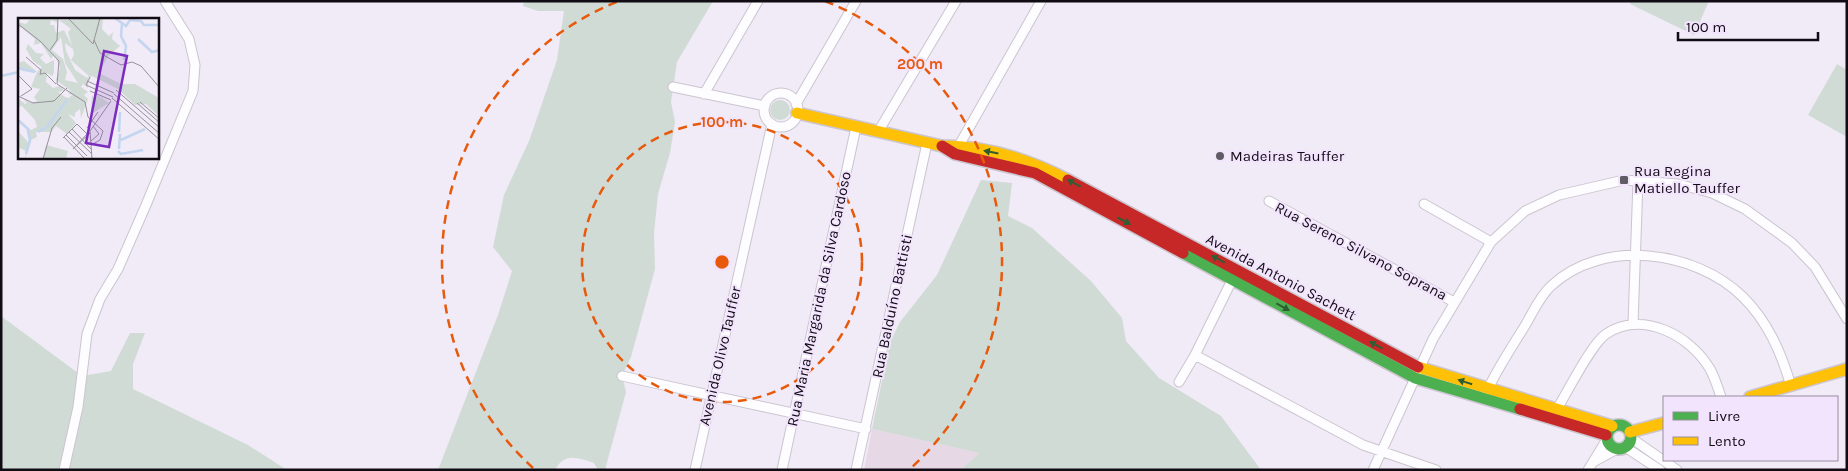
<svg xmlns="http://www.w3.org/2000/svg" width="1848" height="471" viewBox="0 0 1848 471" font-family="Karla,sans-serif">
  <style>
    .commercial { fill: #e7d8e5 }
    .green { fill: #d1dbd5 }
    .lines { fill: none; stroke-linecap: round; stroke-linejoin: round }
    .stream { stroke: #c3d5ef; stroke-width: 2.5 }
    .street-casing { stroke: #cbc5cf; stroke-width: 11 }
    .fast-casing { stroke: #cbc5cf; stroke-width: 14 }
    .slow-casing { stroke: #cbc5cf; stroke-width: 14 }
    .jam-casing { stroke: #cbc5cf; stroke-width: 14 }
    .street { stroke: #fdfcfe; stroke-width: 9 }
    .fast { stroke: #4caf50; stroke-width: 11 }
    .slow { stroke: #ffc107; stroke-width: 11 }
    .jam { stroke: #c62828; stroke-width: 11 }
    .oneway { fill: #2e5e32 }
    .ring { fill: none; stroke: #e8590c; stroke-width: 2.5; stroke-dasharray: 9 6 }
    .poi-dot { fill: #5f5a63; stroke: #f2e4fd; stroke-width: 2 }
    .labels { text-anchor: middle; stroke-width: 4; stroke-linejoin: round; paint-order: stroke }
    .poi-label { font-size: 15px; fill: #110c14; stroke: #f2e4fd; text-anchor: start }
    .street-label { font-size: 15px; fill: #110c14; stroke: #f2e4fd }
    .inset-river { fill: none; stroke: #c3d5ef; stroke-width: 2.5 }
    .inset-road { fill: none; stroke: #97919c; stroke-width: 1 }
    .view { fill: #7b2cbf; fill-opacity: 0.15; stroke: #7b2cbf; stroke-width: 2.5 }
    .inset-edge { fill: none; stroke: #110c14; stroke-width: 2.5 }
    .centre { fill: #e8590c; stroke: #f2e4fd; stroke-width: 2.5 }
    .ring-label { font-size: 15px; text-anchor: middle; font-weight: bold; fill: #e8590c; stroke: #f2e4fd; stroke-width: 4; stroke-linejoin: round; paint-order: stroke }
  </style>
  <rect width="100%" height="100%" fill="#f1eaf7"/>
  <path class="commercial" d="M872 429 979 453 961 470H864Z"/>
  <path class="green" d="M524 1H713L677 62 671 102 675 122 670 153 658 194 654 233 655 269 631 357 622 376 626 392 605 470H598L594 463C578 458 565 452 555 470H438L498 315 512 271 493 247 504 195 529 141 557 60 564 11H538L523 6Z
    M1631 1H1709L1694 35 1630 4Z
    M1837 64 1847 70V137L1808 115Z
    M770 110a10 10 0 1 1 20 0a10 10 0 1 1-20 0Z
    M981 180 1012 183 1008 216 1032 228 1091 281 1122 318 1126 341 1159 378 1221 416 1261 470H961L979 453 872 429 890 342 900 322 937 275Z
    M1 316 82 376 111 371 130 333H145L133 364V389L248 445 287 470H1Z"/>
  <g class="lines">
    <path class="stream" d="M1 76 19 72"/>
    <g class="street-casing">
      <path id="street" d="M673 87 765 106
        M764 110a17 17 0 1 1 34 0a17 17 0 1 1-34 0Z
        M704 94 758 1
        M796 104 856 1
        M878 132 956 1
        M957 149 1041 1
        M1269 201 1454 302
        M1424 204 1491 242
        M1633 324 1638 181
        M1195 355 1363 445 1436 470
        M622 376 866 429
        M1179 382 1195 355 1234 276
        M1486 393C1497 369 1512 347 1526 324 1533 312 1540 296 1551 286 1602 238 1695 250 1743 297 1768 322 1781 352 1791 386
        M1554 414C1565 397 1591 344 1606 334 1642 310 1690 335 1710 369 1715 378 1718 388 1721 397
        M1631 438 1677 470
        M1625 447 1660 470
        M1595 461 1617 449
        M64 470 78 407 87 334 100 299 118 269 146 205 193 91 195 65 189 39 165 1
        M695 470 772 124
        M782 470 856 127
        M856 470 927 143
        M1373 470 1433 339 1491 242 1525 211 1559 195 1624 180 1678 184 1712 193 1745 209 1792 243 1815 267 1847 319
        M1588 470 1607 439"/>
    </g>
    <g class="fast-casing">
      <path id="fast" d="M1183 253 1415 378 1520 409
        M1607 437a12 12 0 1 1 24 0a12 12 0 1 1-24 0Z"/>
    </g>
    <g class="slow-casing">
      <path id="slow" d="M797 113 942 146C988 146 1028 159 1068 180
        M1418 367 1612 426
        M1750 397 1847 369
        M1630 432 1664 423"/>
    </g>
    <g class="jam-casing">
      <path id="jam" d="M942 146 955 154 1035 173 1183 253
        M1068 180 1418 367
        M1520 409 1606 435"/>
    </g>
    <use href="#street" class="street"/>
    <use href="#fast" class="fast"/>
    <use href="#slow" class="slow"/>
    <use href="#jam" class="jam"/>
  </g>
  <defs><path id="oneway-solid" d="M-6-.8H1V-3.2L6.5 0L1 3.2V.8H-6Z" transform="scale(1.25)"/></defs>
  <g class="oneway">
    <use href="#oneway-solid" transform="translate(991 152) rotate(-169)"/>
    <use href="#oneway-solid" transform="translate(1074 183) rotate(-152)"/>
    <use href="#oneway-solid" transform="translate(1124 221) rotate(28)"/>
    <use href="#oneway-solid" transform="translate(1218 259) rotate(-152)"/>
    <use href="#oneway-solid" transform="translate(1283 307) rotate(29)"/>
    <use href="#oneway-solid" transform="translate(1376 345) rotate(-151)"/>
    <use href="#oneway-solid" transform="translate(1465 382) rotate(-163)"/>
  </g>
  <g class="ring">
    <circle cx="722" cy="262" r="140"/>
    <path d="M533 468A280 280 0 0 1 619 1M825 1A280 280 0 0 1 911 468"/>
  </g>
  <g class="poi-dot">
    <circle cx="1220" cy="156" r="5"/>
    <rect x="1619" y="175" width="10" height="10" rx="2.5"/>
  </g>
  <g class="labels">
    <g class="poi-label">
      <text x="1230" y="161">Madeiras Tauffer</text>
      <text x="1634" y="176">Rua Regina<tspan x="1634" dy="17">Matiello Tauffer</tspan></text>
    </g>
    <g class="street-label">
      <text transform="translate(1361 251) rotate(28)" y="5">Rua Sereno Silvano Soprana</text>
      <text transform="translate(1281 277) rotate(28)" y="5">Avenida Antonio Sachett</text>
      <text transform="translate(819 299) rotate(-78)" y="5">Rua Maria Margarida da Silva Cardoso</text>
      <text transform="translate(892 306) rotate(-78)" y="5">Rua Balduíno Battisti</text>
      <text transform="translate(720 356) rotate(-77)" y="5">Avenida Olivo Tauffer</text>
    </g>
  </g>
  <g transform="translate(18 18)">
    <rect width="141" height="141" fill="#f1eaf7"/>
    <path d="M13 0H40V5L33 2 32 7H36L38 15 46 12 54 28 50 14 53 11 41 2 85 0 84 11 91 18 95 14 94 21 102 28 90 38 81 55 103 66H117L141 80V98L128 86 117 87 100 71 74 58 70 60V70L65 66 63 69 70 74 66 77 70 81 63 100 62 91 57 95V99L50 96 58 105 49 116 38 108 33 114H18L19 119 13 122 7 141 8 133 0 129V113L10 124 11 121 8 110 0 101 13 112 19 109 17 102 4 88 1 89 0 80 7 86 9 85 6 82H7L13 85 19 83 16 79 22 71 13 69 19 54 4 53 0 45 6 43 19 54 24 49 15 43 8 31 10 26 18 35 26 36 22 40 28 46 36 42V55L34 58 29 55 28 64 35 70 42 68 47 73 40 74 47 79 51 80 56 75 53 77 50 75 53 73 38 62 42 50 38 40 35 38 33 41 23 25 16 27 17 21 3 9 0 10V4L8 6ZM43 19 47 45 60 65 47 62 49 54 45 41 34 32ZM47 25 55 31 56 37 53 42 71 58 69 60 57 52 48 33ZM74 77 77 82 80 77 91 85 73 96ZM28 127 50 133 48 141 25 140Z" fill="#d1dbd5" fill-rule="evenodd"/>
    <path class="inset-river" d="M97 0 108 8 112 2 123 3 126 7H142M104 6 103 18 108 28 106 42M120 21 134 34 142 32M0 50 17 54M0 102 10 111 12 123 8 136M20 114 29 109 49 82M101 114 102 94M103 122 127 111M101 131 102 116M100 133 103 136 125 132"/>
    <path class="inset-road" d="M50 0 75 26 82 0M0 6 22 23 41 43 39 66 67 84 70 99 85 113 82 122 73 127M76 22 82 35 103 47 114 44 123 48 142 70M32 32 39 22 40 0M8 39 23 52 22 57M23 56 27 55 38 66M0 57 14 71 3 78M72 59 68 67 95 79M69 63 96 75M98 72 142 110M72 73 93 82M96 76 142 116M0 78 15 85 36 83 49 70M94 80 142 122M122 84 142 101M119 85 142 105M69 110 80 94M54 111 73 131M51 114 74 136M71 114 55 131 72 115M48 117 69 138M46 119 66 140M45 120 59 106 69 116M73 123 81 116 75 108M25 141 34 110 43 99M74 141 72 113 93 83"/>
    <path class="view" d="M86 33 109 38 91 129 68 125Z"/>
    <rect width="141" height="141" class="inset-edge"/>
  </g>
  <circle cx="722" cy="262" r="8" class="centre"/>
  <g class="ring-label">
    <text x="920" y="69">200 m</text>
    <text x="722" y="127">100 m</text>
  </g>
  <rect width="1848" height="471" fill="none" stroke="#110c14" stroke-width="5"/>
  <rect x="1663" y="396" width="175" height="65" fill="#f2e4fd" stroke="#988ea0"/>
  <rect x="1673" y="412" width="25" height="8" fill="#4caf50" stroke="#988ea0"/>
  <text x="1708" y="421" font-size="15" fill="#110c14">Livre</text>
  <rect x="1673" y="437" width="25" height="8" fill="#ffc107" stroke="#988ea0"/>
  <text x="1708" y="446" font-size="15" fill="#110c14">Lento</text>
  <path d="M1678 32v8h140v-8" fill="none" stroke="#110c14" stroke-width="2.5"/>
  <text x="1686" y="32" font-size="15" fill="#110c14" stroke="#f2e4fd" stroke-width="4" paint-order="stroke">100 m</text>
</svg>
